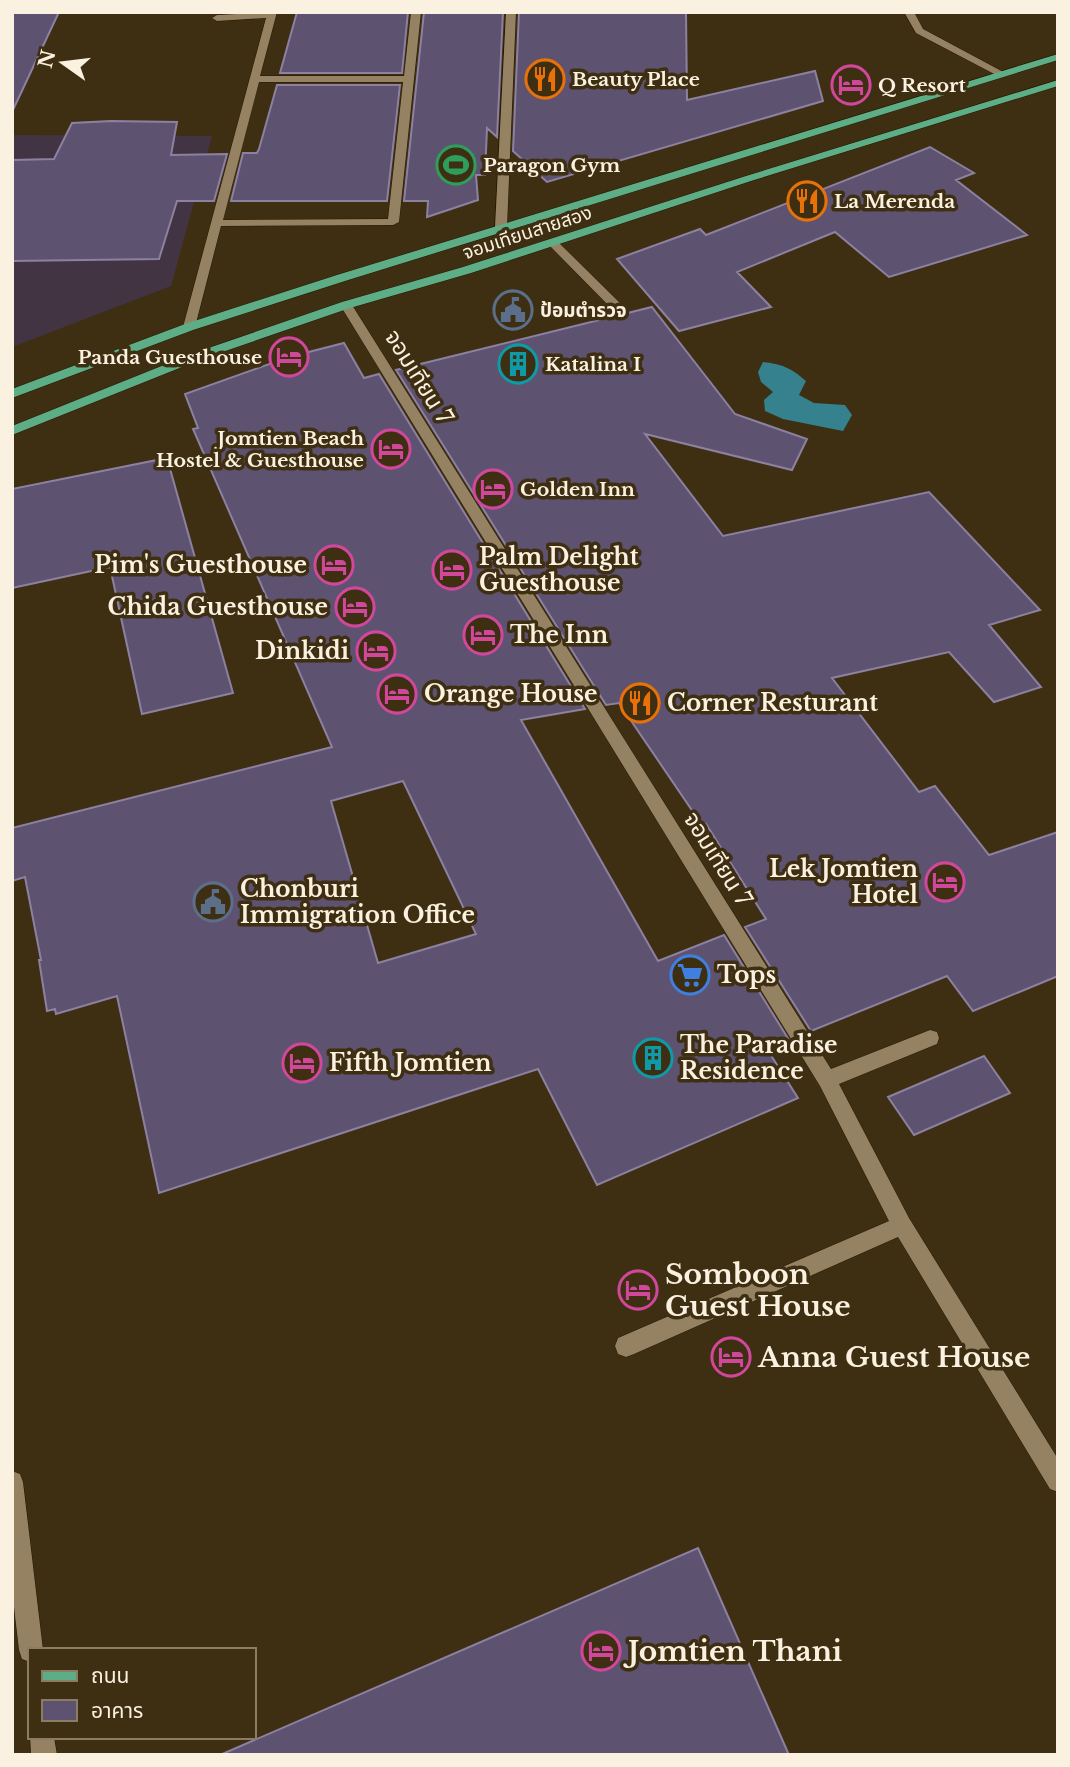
<svg xmlns="http://www.w3.org/2000/svg" width="1070" height="1767" viewBox="0 0 1070 1767" font-family="'Libre Baskerville','Noto Sans Thai',serif">
  <style>
    .commercial { fill: #423442 }
    .water { fill: #35818e }
    .building { fill: #5d5270; stroke: #8c81a1; stroke-width: 2; fill-rule: evenodd }
    .lines { fill: none; stroke-linecap: round; stroke-linejoin: round }
    .minor-casing { stroke: #251700; stroke-width: 1 }
    .major-casing { stroke: #251700; stroke-width: 1 }
    .minor { fill: #948263; fill-rule: evenodd }
    .major { fill: #5dae86; fill-rule: evenodd }
    .labels { text-anchor: middle; stroke-width: 7; stroke-linejoin: round; paint-order: stroke }
    .far-poi-label { font-size: 19px; font-weight: bold; fill: #fbf1e0; stroke: #3f2f12; text-anchor: start }
    .far-street-label { font-size: 19px; fill: #fbf1e0; stroke: #3f2f12 }
    .street-label { font-size: 23px; fill: #fbf1e0; stroke: #3f2f12 }
    .poi-label { font-size: 23px; font-weight: bold; fill: #fbf1e0; stroke: #3f2f12; text-anchor: start }
    .near-poi-label { font-size: 28px; font-weight: bold; fill: #fbf1e0; stroke: #3f2f12; text-anchor: start }
  </style>
  <rect width="100%" height="100%" fill="#3f2f12"/>
  <path class="commercial" d="M12 135 212 136 171 286 12 347Z"/>
  <path class="water" d="M763 362C782 364 791 368 806 381L799 395 814 403 845 405 852 415 843 431 783 419 765 411 764 400 773 392 761 382 758 372Z"/>
  <path class="building" d="M12 12H59L12 112Z
    M297 12H408L402 73H280Z
    M424 12H503L497 137 487 128 485 175H476L478 200 427 217 428 201H404Z
    M519 12H686L687 100 815 71 823 101 547 182 513 151Z
    M277 85H400L387 201H231L243 153H257L259 149Z
    M111 121 177 122 171 155 227 154 214 201H177L159 259 12 261V160L54 159 72 123Z
    M930 147 974 173 956 180 1027 235 889 277 835 232 737 272 771 307 679 331 617 259 700 229 706 235Z
    M652 307 735 414 807 439 792 470 645 434 723 536 929 492 1040 610 989 625 1041 687 994 702 949 652 832 678 919 792 935 786 989 855 1058 832V976L973 1011 947 976 811 1031 745 927 766 919 706 824 702 825 619 703 606 705 396 370Z
    M344 343 364 378 379 374 585 709 521 720 658 961 724 935 789 1040 767 1049 798 1098 597 1185 538 1069 159 1193 117 996 56 1014 55 1009 47 1011 39 960H41L25 877 12 881V828L332 747 193 429 198 428 185 394 289 357ZM403 781 476 934 378 963 331 801Z
    M167 458 233 693 142 714 110 567 12 588V489Z
    M984 1056 1010 1093 914 1135 888 1097Z
    M698 1548 789 1755H220Z"/>
  <g class="lines">
    <g class="minor-casing">
      <path id="minor" d="M277 12 260 76H404L411 12H421L399 222 393 225 221 226 195 327 193 330H185L183 327 266 18 217 21 212 18 217 15ZM259 82H403L388 219 223 220Z
        M506 12H516L507 227 501 230 495 227Z
        M904 12H914L923 29 1007 74 998 76 916 33Z
        M548 240H556L622 305V311H614L548 244Z
        M346 301 352 305 831 1069 930 1030 937 1032 939 1038 937 1044 839 1084 909 1218 1058 1459V1492L1050 1489 898 1237 634 1354 626 1357 618 1354 615 1346 618 1338 889 1221 820 1086 340 305Z
        M12 1471 20 1474 23 1482 43 1650H30V1662L22 1659 19 1650 12 1590Z
        M30 1734V1737H54L57 1755H31Z"/>
    </g>
    <g class="major-casing">
      <path id="major" d="M1058 54V60L345 281 193 330 12 398V389L185 324 337 275Z
        M1058 80V86L754 180 471 273 350 308 202 359 12 435V426L194 353 342 302 463 267 746 176Z"/>
    </g>
    <use href="#minor" class="minor"/>
    <use href="#major" class="major"/>
  </g>
  <defs>
    <g id="restaurant-ring" transform="scale(2.0125)"><circle r="9.5" fill="#3f2f12" stroke="#e8710a" stroke-width="1.5"/><path d="M-5-6h1v4h1v-4h1v4h1v-4h1v5L-1.5 .5V6h-2V.5L-5-1ZM5-6V6H3V1.5H1.5Q1.5-4 5-6Z" fill="#e8710a"/></g>
    <g id="hotel-ring" transform="scale(2.0125)"><circle r="9.5" fill="#3f2f12" stroke="#d1479c" stroke-width="1.5"/><path d="M-6-4.5h1.5V1H6V5H4.5V3h-9V5H-6ZM-4 0a1.8 1.8 0 1 1 3.6 0ZM.5 0V-2.5h3Q6-2.5 6 0Z" fill="#d1479c"/></g>
    <g id="stadium-ring" transform="scale(2.0125)"><circle r="9.5" fill="#3f2f12" stroke="#2e9e5b" stroke-width="1.5"/><path d="M0-5a6.5 5 0 1 0 0 10a6.5 5 0 1 0 0-10ZM-3.5-1.8h7v3.6h-7Z" fill="#2e9e5b"/></g>
    <g id="civic-ring" transform="scale(2.0125)"><circle r="9.5" fill="#3f2f12" stroke="#5c6f8a" stroke-width="1.5"/><path d="M-.6-6.5H3V-4.5H.6V-3L4-1V1h2V6H-6V1h2V-1L-.6-3ZM-1.2 2.5V6h2.4V2.5Z" fill="#5c6f8a"/></g>
    <g id="building-ring" transform="scale(2.0125)"><circle r="9.5" fill="#3f2f12" stroke="#0f9aa8" stroke-width="1.5"/><path d="M-4-6H4V6H1V3H-1V6H-4ZM-2.5-4.3h1.7v1.8h-1.7ZM.8-4.3h1.7v1.8H.8ZM-2.5-1h1.7V.8h-1.7ZM.8-1h1.7V.8H.8Z" fill="#0f9aa8"/></g>
    <g id="supermarket-ring" transform="scale(2.0125)"><circle r="9.5" fill="#3f2f12" stroke="#3f7fe0" stroke-width="1.5"/><path d="M-6-5.5h2.5l.6 2H6L4.5 2H-2.5L-4.4-4H-6ZM-1.5 3.2a1.3 1.3 0 1 0 .1 0ZM3 3.2a1.3 1.3 0 1 0 .1 0Z" fill="#3f7fe0"/></g>
  </defs>
  <g fill-rule="evenodd">
    <use href="#restaurant-ring" x="545" y="79"/>
    <use href="#hotel-ring" x="851" y="85"/>
    <use href="#stadium-ring" x="456" y="165"/>
    <use href="#restaurant-ring" x="807" y="201"/>
    <use href="#civic-ring" x="513" y="310"/>
    <use href="#hotel-ring" x="289" y="357"/>
    <use href="#building-ring" x="518" y="364"/>
    <use href="#hotel-ring" x="391" y="449"/>
    <use href="#hotel-ring" x="493" y="489"/>
    <use href="#hotel-ring" x="334" y="565"/>
    <use href="#hotel-ring" x="452" y="570"/>
    <use href="#hotel-ring" x="355" y="607"/>
    <use href="#hotel-ring" x="483" y="635"/>
    <use href="#hotel-ring" x="376" y="651"/>
    <use href="#hotel-ring" x="397" y="694"/>
    <use href="#restaurant-ring" x="640" y="703"/>
    <use href="#hotel-ring" x="945" y="882"/>
    <use href="#civic-ring" x="213" y="902"/>
    <use href="#supermarket-ring" x="690" y="975"/>
    <use href="#building-ring" x="653" y="1058"/>
    <use href="#hotel-ring" x="302" y="1063"/>
    <use href="#hotel-ring" x="638" y="1290"/>
    <use href="#hotel-ring" x="731" y="1357"/>
    <use href="#hotel-ring" x="601" y="1651"/>
  </g>
  <g class="labels">
    <g class="far-poi-label">
      <text x="572" y="86">Beauty Place</text>
      <text x="878" y="92">Q Resort</text>
      <text x="483" y="172">Paragon Gym</text>
      <text x="834" y="208">La Merenda</text>
      <text x="540" y="317">ป้อมตำรวจ</text>
      <text x="262" y="364" text-anchor="end">Panda Guesthouse</text>
      <text x="545" y="371">Katalina I</text>
      <text x="364" y="445" text-anchor="end">Jomtien Beach<tspan x="364" dy="22">Hostel &amp; Guesthouse</tspan></text>
      <text x="520" y="496">Golden Inn</text>
    </g>
    <g class="far-street-label">
      <text transform="translate(527 232) rotate(-18)" y="7">จอมเทียนสายสอง</text>
    </g>
    <g class="street-label">
      <text transform="translate(419 377) rotate(58)" y="8">จอมเทียน 7</text>
      <text transform="translate(718 859) rotate(58)" y="8">จอมเทียน 7</text>
    </g>
    <g class="poi-label">
      <text x="479" y="565">Palm Delight<tspan x="479" dy="26">Guesthouse</tspan></text>
      <text x="307" y="573" text-anchor="end">Pim's Guesthouse</text>
      <text x="328" y="615" text-anchor="end">Chida Guesthouse</text>
      <text x="510" y="643">The Inn</text>
      <text x="349" y="659" text-anchor="end">Dinkidi</text>
      <text x="424" y="702">Orange House</text>
      <text x="667" y="711">Corner Resturant</text>
      <text x="918" y="877" text-anchor="end">Lek Jomtien<tspan x="918" dy="26">Hotel</tspan></text>
      <text x="240" y="897">Chonburi<tspan x="240" dy="26">Immigration Office</tspan></text>
      <text x="717" y="983">Tops</text>
      <text x="680" y="1053">The Paradise<tspan x="680" dy="26">Residence</tspan></text>
      <text x="329" y="1071">Fifth Jomtien</text>
    </g>
    <g class="near-poi-label">
      <text x="665" y="1284">Somboon<tspan x="665" dy="32">Guest House</tspan></text>
      <text x="758" y="1367">Anna Guest House</text>
      <text x="628" y="1661">Jomtien Thani</text>
    </g>
  </g>
  <rect width="1070" height="1767" fill="none" stroke="#fbf1e0" stroke-width="28"/>
  <rect x="28" y="1648" width="228" height="91" fill="#3f2f12" stroke="#8a7d64" stroke-width="2"/>
  <rect x="42" y="1671" width="35" height="10" fill="#5dae86" stroke="#8a7d64" stroke-width="2"/>
  <text x="91" y="1683" font-size="21" fill="#fbf1e0">ถนน</text>
  <rect x="42" y="1700" width="35" height="21" fill="#5d5270" stroke="#8a7d64" stroke-width="2"/>
  <text x="91" y="1718" font-size="21" fill="#fbf1e0">อาคาร</text>
  <g transform="translate(63 63) rotate(284)" stroke="#3f2f12" stroke-width="5" paint-order="stroke">
  <path d="M0-5L12 26L0 18L-12 26Z" fill="#fbf1e0"/>
  <text y="-10" font-size="19" font-weight="bold" text-anchor="middle" fill="#fbf1e0">N</text>
  </g>
</svg>
